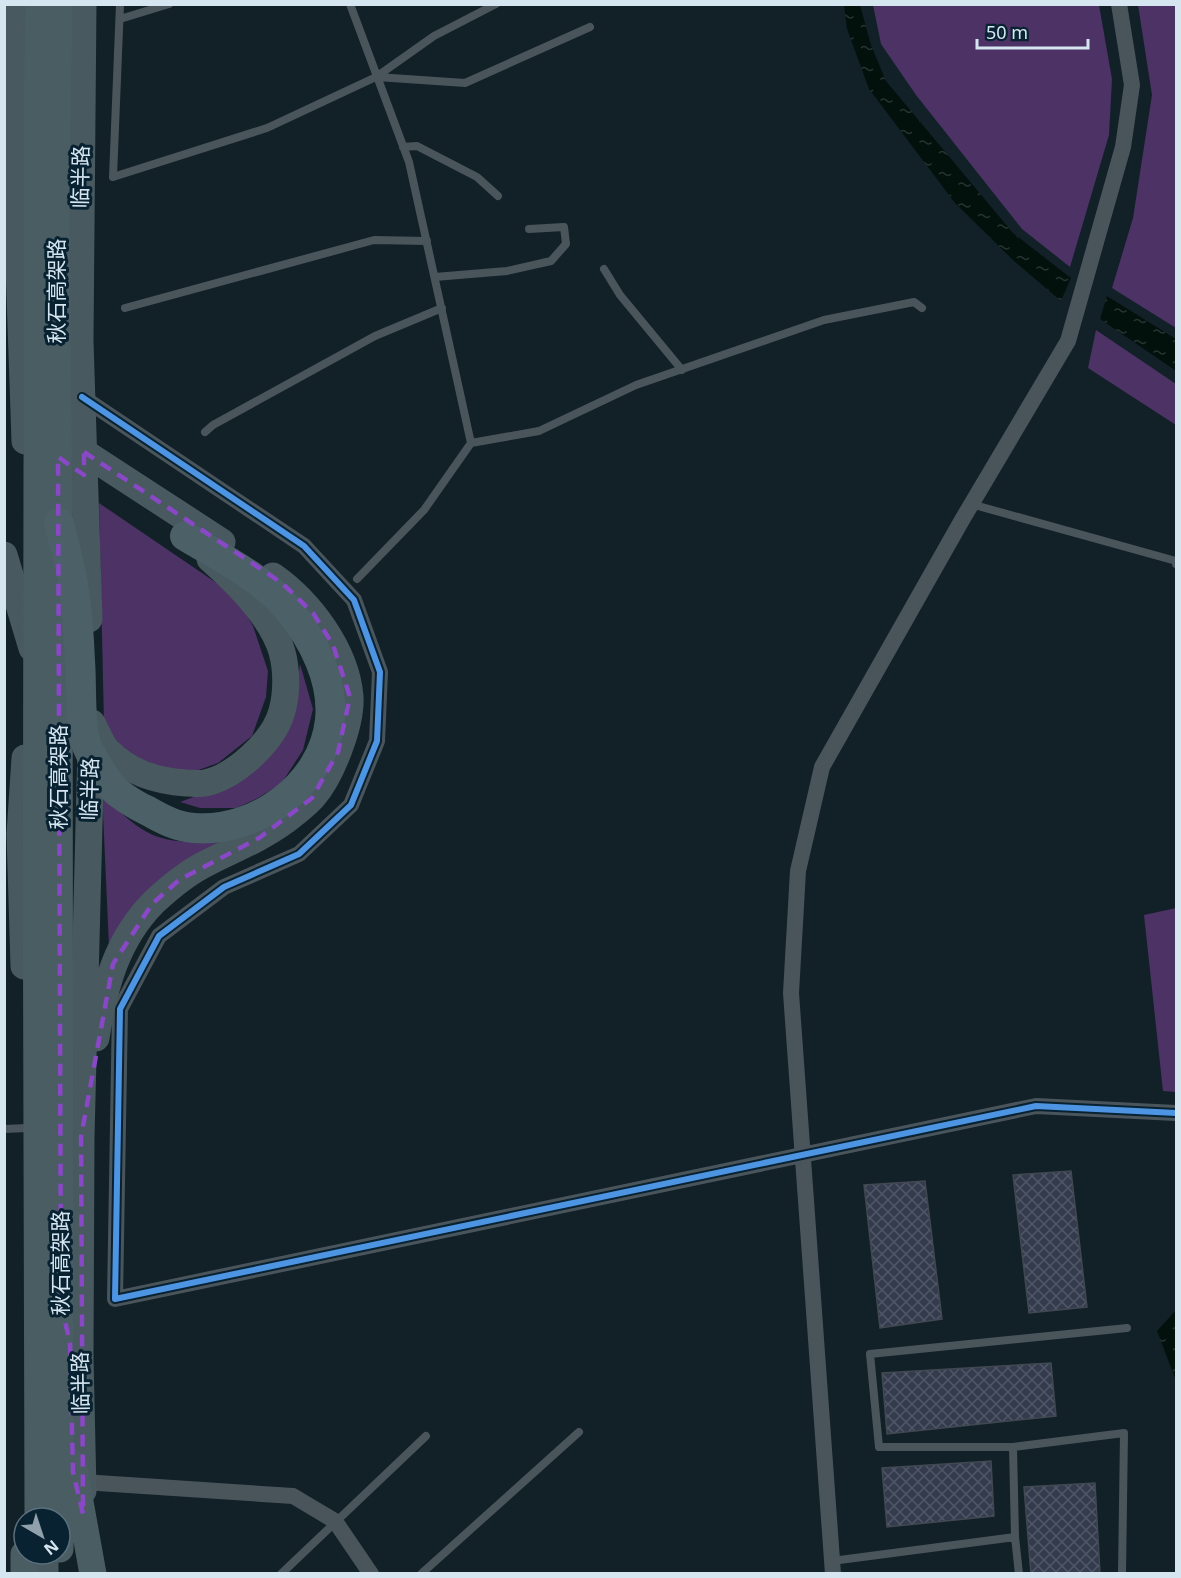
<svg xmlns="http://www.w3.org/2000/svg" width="1181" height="1578" viewBox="0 0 1181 1578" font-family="'Noto Sans','Noto Sans SC',sans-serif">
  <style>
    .green { fill: #4c3265 }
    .water { fill: url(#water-ripples) }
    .building { fill: url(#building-cross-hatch); stroke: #404851; stroke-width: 1.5 }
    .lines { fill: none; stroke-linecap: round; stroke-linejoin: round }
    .service { stroke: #4a555b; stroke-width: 8 }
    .minor { stroke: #4a555b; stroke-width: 16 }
    .primary { stroke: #48595f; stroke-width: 27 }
    .trunk { stroke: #4a5d63; stroke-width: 27 }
    .motorway { stroke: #4b6167; stroke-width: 30 }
    .cycleway-casing { stroke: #082232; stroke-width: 10 }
    .cycleway { stroke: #4d94e3; stroke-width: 6 }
    .marked { fill: none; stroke: #8948c6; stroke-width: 4.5; stroke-dasharray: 12 8; stroke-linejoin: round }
    .labels { text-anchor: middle; stroke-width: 6; stroke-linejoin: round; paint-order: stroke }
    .street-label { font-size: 21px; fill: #d6e6f1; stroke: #082232 }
  </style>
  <defs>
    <pattern id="water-ripples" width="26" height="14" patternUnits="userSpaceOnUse" patternTransform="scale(1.5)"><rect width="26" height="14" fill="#03110d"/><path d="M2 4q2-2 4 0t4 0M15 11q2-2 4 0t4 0" fill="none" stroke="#273431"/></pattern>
    <pattern id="building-cross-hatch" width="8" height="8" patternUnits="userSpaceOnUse" patternTransform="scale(1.5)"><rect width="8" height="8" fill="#333b4d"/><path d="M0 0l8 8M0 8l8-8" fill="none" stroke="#505767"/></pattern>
  </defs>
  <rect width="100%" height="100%" fill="#122028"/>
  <path class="green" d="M873 5H1099L1112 79 1109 135 1070 267 1022 229 916 95 881 44Z
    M1138 5H1176V328L1112 288 1133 218 1152 95Z
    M1096 330 1176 384V425L1088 368Z
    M99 503 221 586 240 604 253 626 268 671 266 697 252 736 218 763 190 773 163 772 122 748 104 723Z
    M300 664 313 709 303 750 281 784 256 799 236 808H200L180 802 204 793 294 708Z
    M102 791C144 843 169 846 232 839L109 947Z
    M1176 908V1092L1163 1091 1144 915Z"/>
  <path class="water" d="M844 5H860L871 45 886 81 1013 233 1071 278 1061 301 1014 261 955 203 869 89 847 29Z
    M1107 296 1176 339V371L1100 319Z
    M1176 1310V1381L1157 1331Z"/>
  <path class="building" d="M1071 1171 1087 1307 1029 1313 1013 1175Z
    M925 1181 942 1319 880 1328 864 1185Z
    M1051 1363 1056 1416 887 1434 882 1373Z
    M991 1461 994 1516 887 1527 882 1468Z
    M1095 1483 1100 1574H1031L1024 1487Z"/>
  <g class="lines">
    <path class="service" d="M120 4 113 177 267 128 376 77 434 36 496 4
      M350 4 409 162 471 443
      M120 19 169 4
      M377 77 465 83 590 27
      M403 147 417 146 477 177 498 196
      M604 269 620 295 682 370
      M435 277 507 271 551 261 566 244 564 227 529 229
      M125 308 374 240 427 241
      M205 432 213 425 375 336 442 308
      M971 504 1176 561V564
      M357 579 424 510 471 443 539 431 636 385 824 320 914 302 922 308
      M4 1129 28 1128
      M1013 1447 1015 1537 1019 1574
      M832 1561 1015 1537
      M281 1574 426 1436
      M421 1574 579 1432
      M1122 1574 1124 1433 1013 1447H879L870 1354 1127 1328"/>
    <path class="minor" d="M82 397 304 546 354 600 380 672 377 741 351 805 299 854 224 887 159 936 120 1009 115 1299 1036 1106 1176 1113
      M83 1482 293 1496 335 1521 371 1574
      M833 1574 791 993 798 871 822 767 962 520 1068 341 1123 147 1132 85 1119 4"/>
    <path class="primary" d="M17 4V209L25 441
      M83 4 80 341 89 619
      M73 445 222 542
      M4 555 32 648
      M92 723C97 732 101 744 108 751 130 773 156 781 186 783 192 783 199 784 205 783 235 777 274 741 282 711 287 693 287 670 282 652 272 617 236 582 210 559
      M24 966 20 834 25 758
      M96 1038C104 987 117 939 154 902 171 886 188 872 209 862 235 849 262 838 285 821 294 814 305 806 313 797 331 777 352 724 350 696 346 650 310 602 273 576
      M83 1491 80 1356 81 1137 91 747
      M45 1554V1574"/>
    <path class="trunk" d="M59 4 56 199 59 523 60 1549
      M73 1463 93 1574
      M38 1518C36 1168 36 818 37 468 38 314 35 159 39 4
      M24 1574V1554"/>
    <path class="motorway" d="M59 523C63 543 70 564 73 584 77 609 79 636 80 661 82 682 79 729 87 746 92 758 108 784 117 792 126 799 137 806 148 811 162 819 177 827 194 828 256 833 323 785 330 720 334 680 313 639 288 609 263 578 218 556 185 536"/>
    <g class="cycleway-casing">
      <path id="cycleway" d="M82 397 304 546 354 600 380 672 377 741 351 805 299 854 224 887 159 936 120 1009 115 1299 1036 1106 1176 1113"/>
    </g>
    <use href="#cycleway" class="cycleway"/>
  </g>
  <path class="marked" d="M84 452 282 583 313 613 333 645 350 697 338 752 312 798 259 838 179 880 152 904 113 964 81 1137 83 1514 73 1472 70 1343 61 1304 58 457 84 475Z"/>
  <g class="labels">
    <g class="street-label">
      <text transform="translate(81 177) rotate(-89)" y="7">临半路</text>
      <text transform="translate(57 291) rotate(-90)" y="7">秋石高架路</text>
      <text transform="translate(59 777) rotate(-90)" y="7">秋石高架路</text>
      <text transform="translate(90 789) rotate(-88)" y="7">临半路</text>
      <text transform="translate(61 1263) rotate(-90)" y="7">秋石高架路</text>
      <text transform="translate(81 1383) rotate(-91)" y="7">临半路</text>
    </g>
  </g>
  <rect width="1181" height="1578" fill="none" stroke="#d6e6f1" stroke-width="12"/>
  <g transform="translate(42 1536) rotate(141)"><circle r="28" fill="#082232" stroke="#5a707e" stroke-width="1.5"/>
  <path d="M0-4.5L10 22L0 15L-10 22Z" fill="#91a1ab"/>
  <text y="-9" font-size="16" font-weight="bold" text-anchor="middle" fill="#d6e6f1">N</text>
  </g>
  <path d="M977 39v9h111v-9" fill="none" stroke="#d6e6f1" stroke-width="3"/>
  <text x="986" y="39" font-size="18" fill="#d6e6f1" stroke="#082232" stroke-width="4.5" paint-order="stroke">50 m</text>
</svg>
